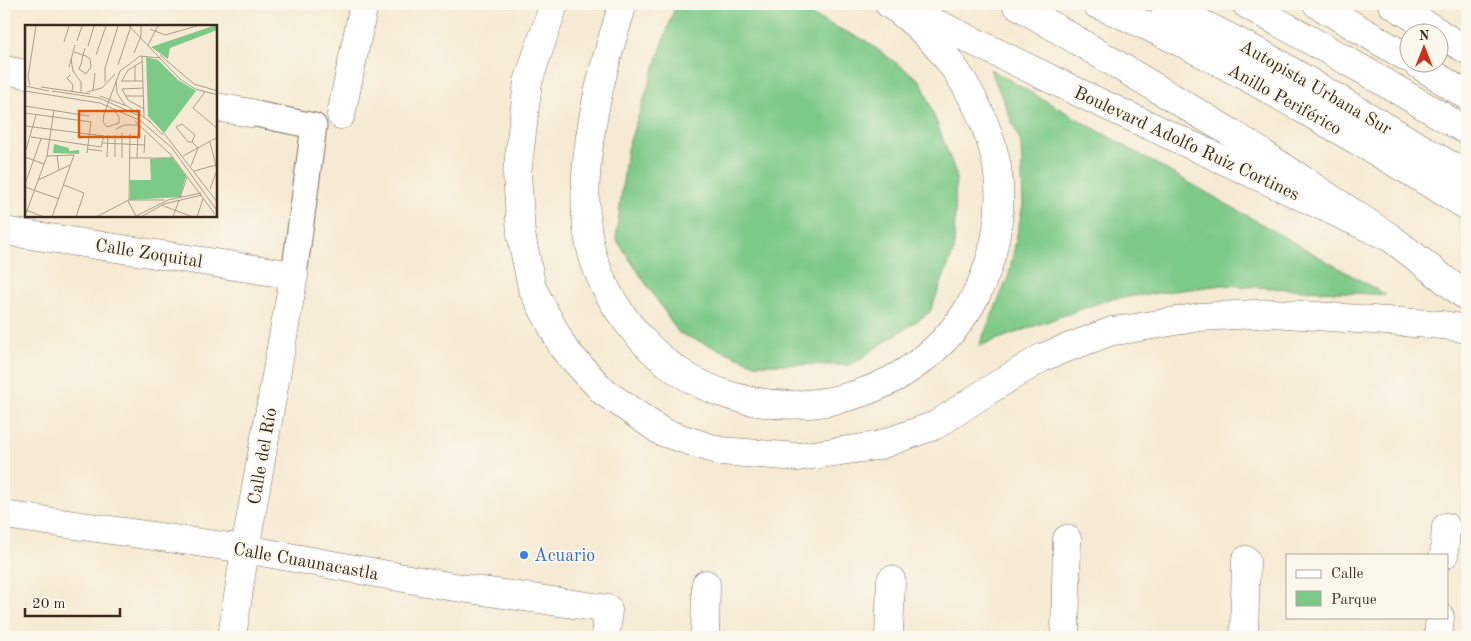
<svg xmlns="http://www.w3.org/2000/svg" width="1471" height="641" viewBox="0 0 1471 641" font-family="'Old Standard TT',serif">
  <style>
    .green { fill: #7dc987; stroke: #5c7a52 }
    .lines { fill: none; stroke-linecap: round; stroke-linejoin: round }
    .pedestrian-casing { stroke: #7c6d5d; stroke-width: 27 }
    .minor-casing { stroke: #7c6d5d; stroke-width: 29 }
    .secondary-casing { stroke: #7c6d5d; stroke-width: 29 }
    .motorway-casing { stroke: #7c6d5d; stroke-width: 29 }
    .pedestrian { stroke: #fff; stroke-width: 25 }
    .minor { stroke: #fff; stroke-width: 28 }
    .secondary { stroke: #fff; stroke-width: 28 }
    .motorway { stroke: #fff; stroke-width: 28 }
    .shop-dot { fill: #3f7fe0; stroke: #fbf7ec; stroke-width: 2 }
    .labels { text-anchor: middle; stroke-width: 4; stroke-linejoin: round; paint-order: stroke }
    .street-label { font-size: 18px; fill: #3b2a1e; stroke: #fbf7ec }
    .shop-label { font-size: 18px; fill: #366cbe; stroke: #fbf7ec; text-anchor: start }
    .inset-road { fill: none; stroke: #ab9d8b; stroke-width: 1 }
    .view { fill: #df570d; fill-opacity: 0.15; stroke: #df570d; stroke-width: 2.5 }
    .inset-edge { fill: none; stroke: #3b2a1e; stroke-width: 2.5 }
  </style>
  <rect width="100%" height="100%" fill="#fbf7ec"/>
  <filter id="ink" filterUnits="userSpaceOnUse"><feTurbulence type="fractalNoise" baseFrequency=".02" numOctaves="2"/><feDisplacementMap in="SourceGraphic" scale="10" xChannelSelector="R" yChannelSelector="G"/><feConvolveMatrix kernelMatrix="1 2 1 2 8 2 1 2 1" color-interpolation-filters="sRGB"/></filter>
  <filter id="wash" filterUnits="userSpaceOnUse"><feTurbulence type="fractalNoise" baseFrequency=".0096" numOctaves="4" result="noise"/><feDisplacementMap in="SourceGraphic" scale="20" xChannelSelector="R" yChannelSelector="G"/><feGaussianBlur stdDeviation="1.12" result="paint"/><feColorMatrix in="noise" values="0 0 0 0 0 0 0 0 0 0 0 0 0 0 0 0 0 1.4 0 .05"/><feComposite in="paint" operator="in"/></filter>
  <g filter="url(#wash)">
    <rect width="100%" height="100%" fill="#f5ead3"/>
    <path class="green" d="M676 4H787L866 41 921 81 956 174 954 250 930 312 850 365 755 364 679 333 616 239 627 149Z
      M990 69 1386 295 1223 285 1110 299 979 346 1009 275 1023 205 1021 143Z"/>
  </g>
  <g filter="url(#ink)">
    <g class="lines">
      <g class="pedestrian-casing">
        <path id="pedestrian" d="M251 113 314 126 294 275"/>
      </g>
      <g class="minor-casing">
        <path id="minor" d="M4 70 26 74
          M216 107 251 113
          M341 115 364 4
          M4 231 294 275 245 549 232 637
          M4 515 245 549 448 586 608 609 606 637
          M1444 555 1446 527
          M705 637 706 584
          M889 637 891 580
          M1065 637 1067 539
          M1244 637 1246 560
          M1438 637 1440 617"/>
      </g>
      <g class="secondary-casing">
        <path id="secondary" d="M554 4 528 82 517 174 521 234 532 288 564 349 604 392 662 432 720 451 798 457 877 446 936 425 986 392 1043 357 1112 331 1129 329 1200 317 1273 313 1443 325 1467 329
          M623 4C601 72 579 156 587 228 592 268 611 304 637 334 742 458 951 411 992 253 1000 222 1002 188 995 157 980 96 941 38 889 4
          M1392 4 1438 32
          M911 11 1092 99 1391 238 1467 297
          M1438 33 1467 50"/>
      </g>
      <g class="motorway-casing">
        <path id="motorway" d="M1016 4 1233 134 1391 238
          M1096 4C1171 34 1243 74 1313 115 1365 145 1416 175 1467 206
          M1163 4 1262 54 1467 175
          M1246 4 1365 71 1467 131
          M1317 4 1408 58
          M1415 62 1467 96"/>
      </g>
      <use href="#pedestrian" class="pedestrian"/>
      <use href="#minor" class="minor"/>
      <use href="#secondary" class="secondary"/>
      <use href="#motorway" class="motorway"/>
    </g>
  </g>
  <circle class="shop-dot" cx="524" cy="555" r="5"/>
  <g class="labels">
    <g class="street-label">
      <text transform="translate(1316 87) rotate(30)" y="6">Autopista Urbana Sur</text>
      <text transform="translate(1285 99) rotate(29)" y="6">Anillo Periférico</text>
      <text transform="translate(1187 143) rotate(25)" y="6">Boulevard Adolfo Ruiz Cortines</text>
      <text transform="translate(149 253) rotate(9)" y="6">Calle Zoquital</text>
      <text transform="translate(262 456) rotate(-80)" y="6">Calle del Río</text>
      <text transform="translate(306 561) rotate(10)" y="6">Calle Cuaunacastla</text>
    </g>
    <g class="shop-label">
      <text x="534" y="561">Acuario</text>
    </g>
  </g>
  <g transform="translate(25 25)">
    <rect width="192" height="192" fill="#f5ead3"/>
    <path d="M188 1H192V5L145 23 143 34 126 22ZM121 32 133 35 153 55 171 66 139 108 123 91ZM29 119 44 123V126L54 125V129L28 128ZM147 132 161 151 155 172 105 175V155H126L125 134Z" fill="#7dc987"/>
    <path class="inset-road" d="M104 1 155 54 170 64 193 70M125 4 140 10 172 1M52 16 57 1M39 17 44 1M123 20 133 1M63 21 69 1M49 27 61 31 65 34 66 42 61 49 54 44 56 39 58 30 60 23M109 28 116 11V1M71 30 81 1M135 30 169 59 193 66M117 31 119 92M46 34 48 46 56 57V67M93 40 106 1M44 42 50 20M45 50 42 53 48 60 47 66M91 56 92 68 100 80M96 56H118M97 56 103 45 118 36M110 56V40M80 57V43L93 1M5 60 3 52 11 1M0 61 24 66M16 62 65 69M118 63 97 64 103 75 119 84M0 66 75 78 116 96 147 123 193 187M27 66 74 73 115 91M68 66 70 48M62 67 77 63 90 49M180 67 168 83 193 104M75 71 102 81 126 97M100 71H118M0 81 64 91M90 86 94 92V98L82 102 78 97 79 89 95 46 115 31 135 33M0 88 66 97 62 128M110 96 146 130 192 192M124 96 138 110M0 101 79 111 76 122 6 112M91 104 99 100H114M138 107 193 178M167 117 170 110 157 99 151 102 163 117H167L173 123M185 117 192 145 185 164M78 118 119 120M62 124 77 126M0 128 11 90M119 128 120 110M32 130 34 145M22 131 49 130 27 192M158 131 193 112M0 132 19 139M82 132 83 110M90 132V110M97 133V108M104 133H141M112 133 113 108M166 141 173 123M169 146 191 140M13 155 45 140M0 159 16 114M39 160 59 168 51 192M0 162 34 174M155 173 162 152M104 175 105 109M103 176 111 191M136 180 168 192M1 185 19 192M0 191 22 131 29 85M71 192 104 175H139M109 192 143 175 176 168M116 192 139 179 177 170M148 192 154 175M172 192 178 174"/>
    <path class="view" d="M54 86H114V112H54Z"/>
    <rect width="192" height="192" class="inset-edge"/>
  </g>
  <rect width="1471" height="641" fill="none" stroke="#fbf7ec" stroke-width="20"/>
  <rect x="1286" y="554" width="162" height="65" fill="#fbf7ec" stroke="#aea59a"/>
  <rect x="1296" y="570" width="25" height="8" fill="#ffffff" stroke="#aea59a"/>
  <text x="1331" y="578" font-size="15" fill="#3b2a1e">Calle</text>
  <rect x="1296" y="591" width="25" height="15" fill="#7dc987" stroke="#aea59a"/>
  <text x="1331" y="604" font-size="15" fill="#3b2a1e">Parque</text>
  <g transform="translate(1424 48)"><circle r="24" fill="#fbf7ec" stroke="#aea59a"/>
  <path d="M0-4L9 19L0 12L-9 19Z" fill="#c8321e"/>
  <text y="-8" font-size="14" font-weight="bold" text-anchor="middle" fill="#3b2a1e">N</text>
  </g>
  <path d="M25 608v8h95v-8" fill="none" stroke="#3b2a1e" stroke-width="2.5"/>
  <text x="32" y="608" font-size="15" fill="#3b2a1e" stroke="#fbf7ec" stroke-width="4" paint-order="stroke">20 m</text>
</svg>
